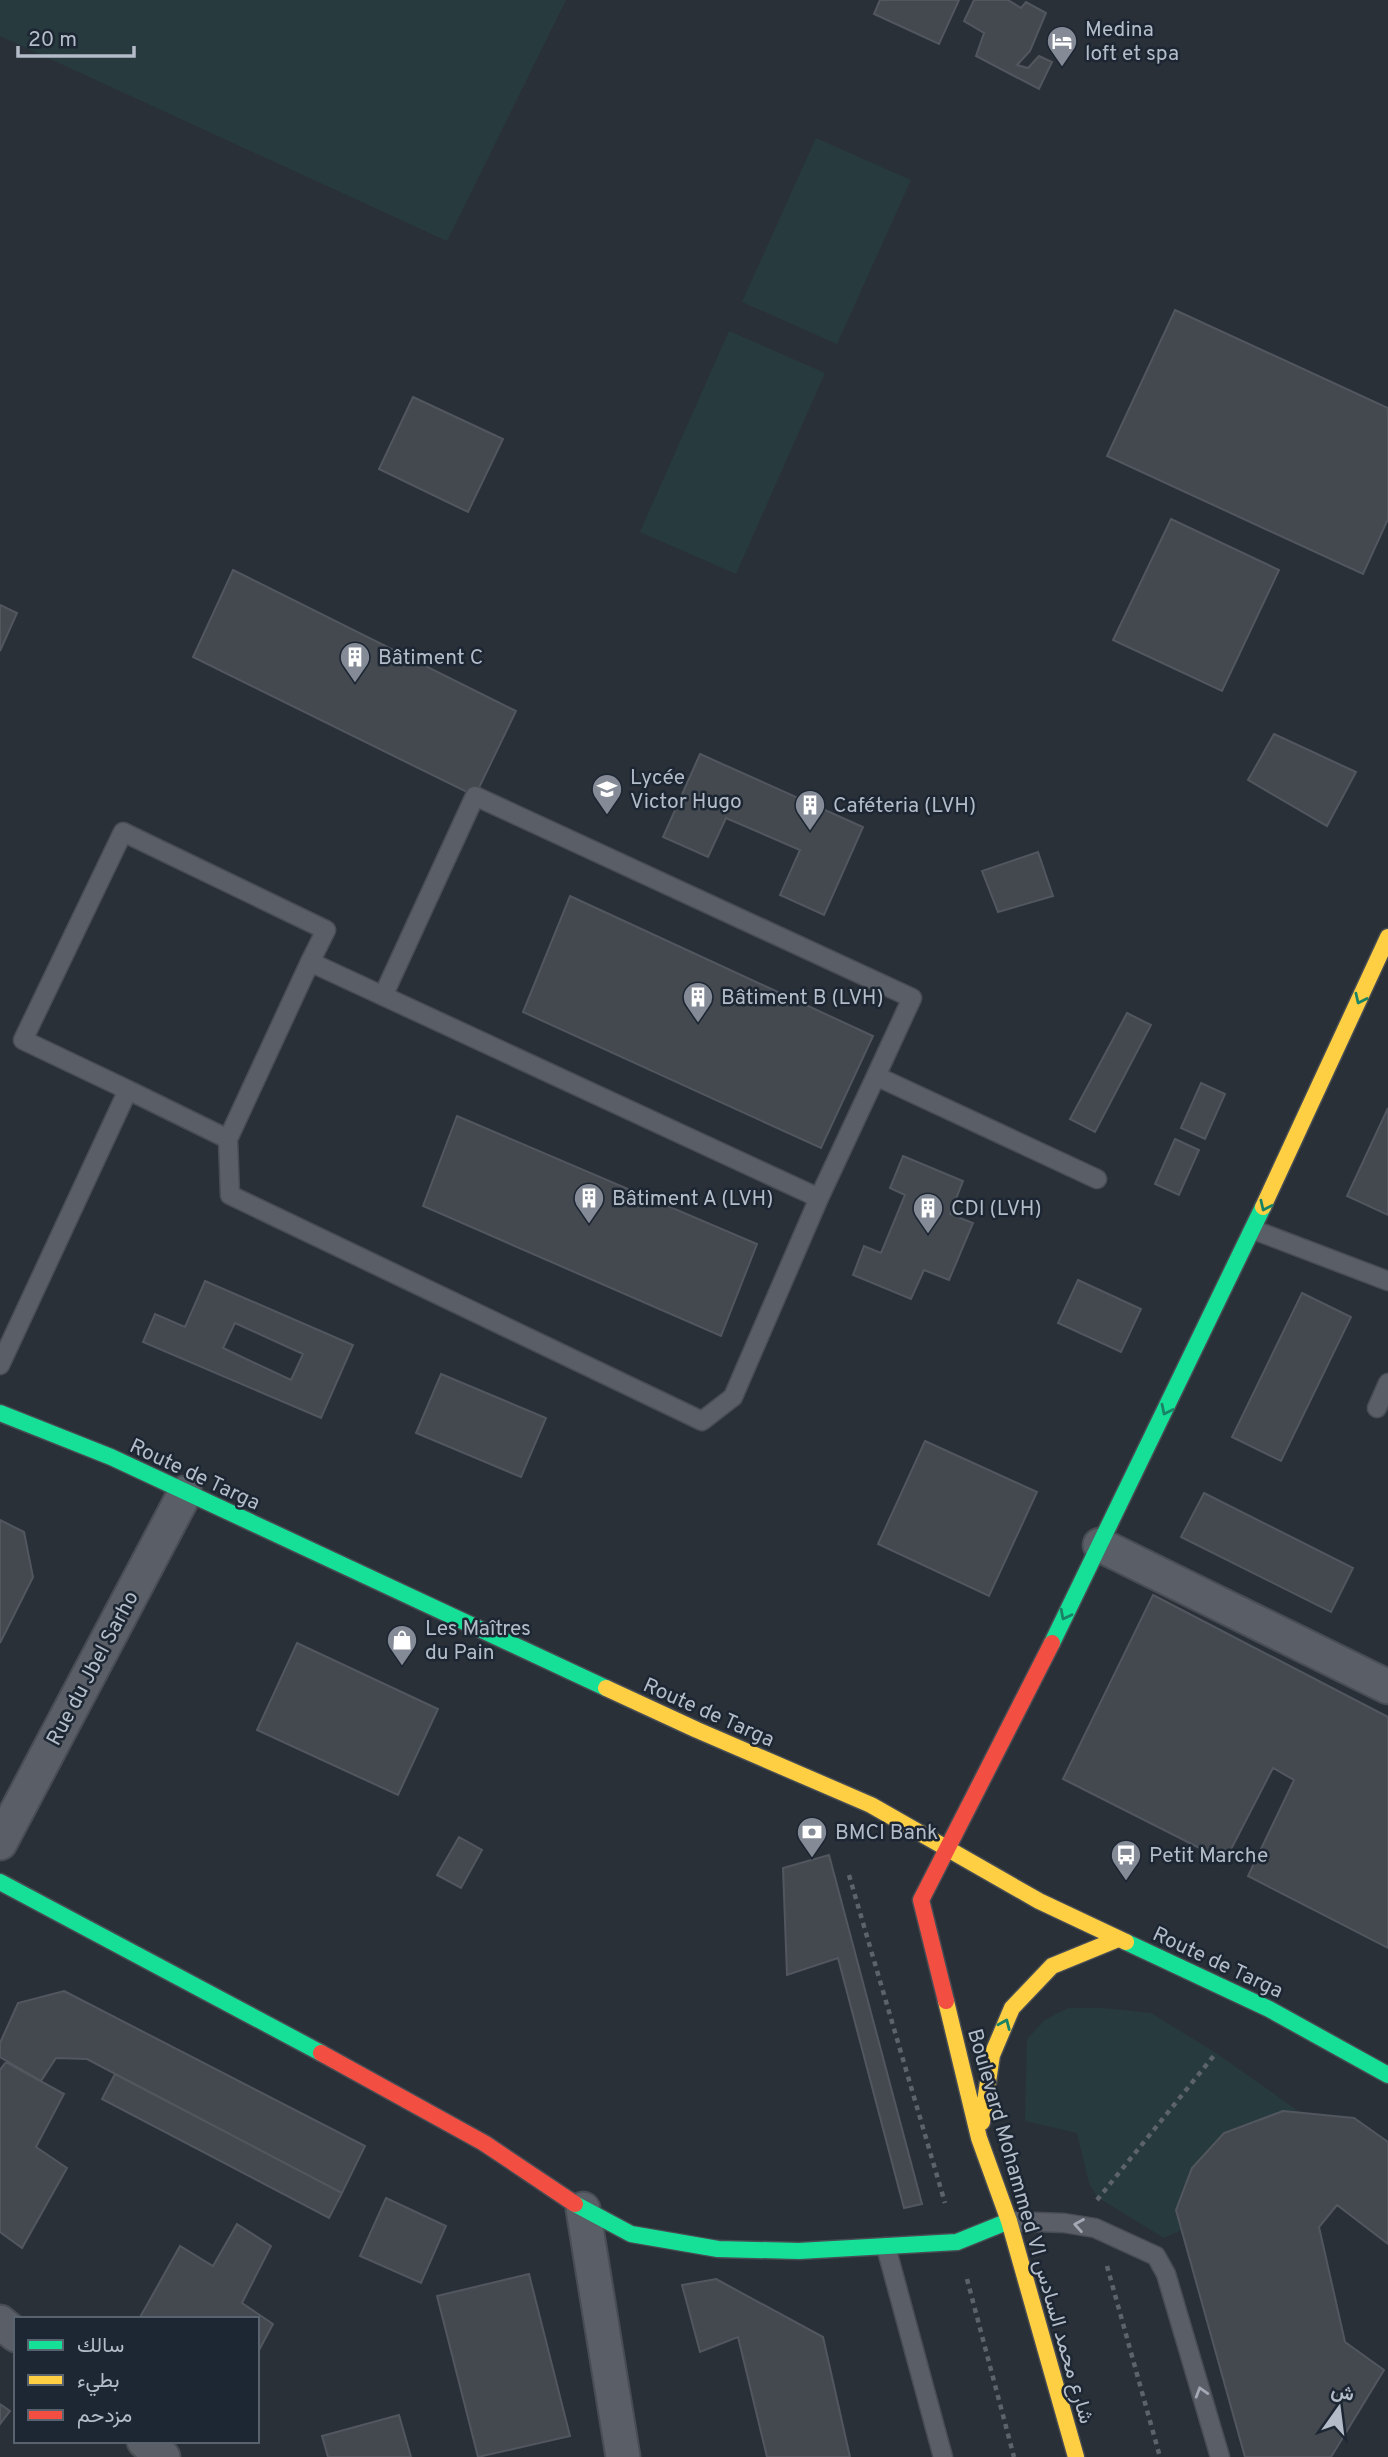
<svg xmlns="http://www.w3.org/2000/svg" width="1388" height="2457" viewBox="0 0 1388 2457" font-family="Overpass,Vazirmatn,sans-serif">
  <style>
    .green { fill: #273a3e }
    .building { fill: #444950; stroke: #52575f; stroke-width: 2; fill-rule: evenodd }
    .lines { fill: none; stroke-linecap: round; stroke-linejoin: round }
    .lane-casing { stroke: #484c53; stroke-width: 21 }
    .street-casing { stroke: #484c53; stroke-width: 37 }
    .fast-casing { stroke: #484c53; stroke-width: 19 }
    .slow-casing { stroke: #484c53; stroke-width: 19 }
    .jam-casing { stroke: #484c53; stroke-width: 19 }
    .path { stroke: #5d636a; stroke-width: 4.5; stroke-dasharray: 5 5; stroke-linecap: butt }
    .lane { stroke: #5a5e66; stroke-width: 18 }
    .street { stroke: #5a5e66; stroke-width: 33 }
    .fast { stroke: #16e098; stroke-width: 16 }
    .slow { stroke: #ffcf43; stroke-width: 16 }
    .jam { stroke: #f24e42; stroke-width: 16 }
    .oneway { stroke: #1a8366 }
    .oneway2 { stroke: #a2a9b5 }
    .labels { text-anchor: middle; stroke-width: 5; stroke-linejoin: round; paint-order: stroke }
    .poi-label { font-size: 21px; fill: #b4bcc9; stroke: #1d2633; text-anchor: start }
    .street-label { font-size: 21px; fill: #b4bcc9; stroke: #1d2633 }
  </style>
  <rect width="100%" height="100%" fill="#2a3038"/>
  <path class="green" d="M0 0H566L447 241 0 36Z
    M816 138 911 180 837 344 742 302Z
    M729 331 825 373 736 574 640 532Z
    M1068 2008H1104L1151 2013 1216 2053 1301 2113 1224 2133 1192 2168 1176 2210 1182 2230 1164 2238 1097 2197 1089 2183 1077 2133 1025 2121 1027 2039 1045 2020Z"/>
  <path class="building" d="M880 0H959L939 44 874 14Z
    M974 0H1008L1021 8 1026 2 1046 13 1030 51 1017 65 1028 68 1039 56 1052 62 1039 89 976 56 984 33 964 21Z
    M1175 310 1388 408V519L1363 574 1107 456Z
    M413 397 503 439 468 512 379 469Z
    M1171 519 1279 570 1222 691 1113 640Z
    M233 570 516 711 475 796 193 657Z
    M0 605 17 613 0 651Z
    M1274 734 1356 772 1327 826 1248 780Z
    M700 754 863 827 824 915 780 895 800 850 726 818 708 857 663 837Z
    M1038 852 1053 896 998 912 982 871Z
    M570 896 873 1036 821 1148 523 1012Z
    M1127 1013 1151 1025 1095 1132 1070 1119Z
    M1201 1083 1225 1094 1205 1139 1181 1128Z
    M1388 1108V1215L1347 1196Z
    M457 1116 757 1244 721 1336 423 1206Z
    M1175 1139 1199 1150 1179 1195 1155 1184Z
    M903 1156 963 1181 950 1214 973 1223 949 1280 924 1270 911 1299 853 1275 864 1246 881 1253 905 1195 890 1188Z
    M1078 1280 1141 1309 1121 1352 1058 1323Z
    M205 1281 353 1345 321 1418 143 1342 155 1314 185 1327ZM235 1323 303 1354 291 1380 223 1348Z
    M1302 1293 1351 1317 1281 1461 1232 1437Z
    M441 1374 546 1418 521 1477 416 1433Z
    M925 1441 1037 1492 989 1596 878 1544Z
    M1204 1493 1353 1568 1331 1612 1181 1537Z
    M0 1520 24 1532 33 1577 0 1643Z
    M1153 1595 1388 1717V1948L1248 1876 1294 1780 1273 1768 1225 1861 1063 1779Z
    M297 1643 438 1709 398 1795 257 1730Z
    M459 1837 482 1850 461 1888 437 1875Z
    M829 1855 922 2204 904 2208 838 1958 787 1975 783 1868Z
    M64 1991 365 2146 342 2193 87 2059 56 2058 41 2081 0 2057V2043L18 2003Z
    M6 2062 64 2094 36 2147 67 2168 22 2248 0 2232V2070Z
    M115 2074 342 2193 329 2218 102 2099Z
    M1283 2111 1354 2118 1388 2142V2244L1337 2205 1319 2227 1345 2342 1384 2370 1331 2457H1245L1176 2210 1192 2168 1224 2133Z
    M386 2198 446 2226 421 2283 360 2256Z
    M237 2224 271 2246 242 2303 273 2324 257 2354V2319H139L180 2246 213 2266Z
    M529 2274 570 2436 478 2457 437 2296Z
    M716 2279 823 2337 850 2457H767L738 2337 700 2352 682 2285Z
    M0 2404 10 2411 0 2424Z
    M399 2415 411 2457H328L322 2436Z"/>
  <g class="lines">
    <g class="lane-casing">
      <path id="lane" d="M383 996 475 796 912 998 876 1076
        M128 1090 23 1040 123 832 326 930 310 962
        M228 1139 230 1195 702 1421 733 1397 819 1198
        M1254 1230 1388 1281
        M0 1365 128 1090 228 1139 310 962 819 1198 876 1076 1097 1179
        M1377 1408 1388 1383
        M1009 2221 1064 2223 1095 2228 1156 2256 1166 2274 1220 2457
        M886 2247 943 2457"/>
    </g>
    <g class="street-casing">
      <path id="street" d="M1100 1545 1388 1687
        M0 1843 185 1493
        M583 2209 623 2457
        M0 2322 16 2335
        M144 2441 163 2457"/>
    </g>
    <g class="fast-casing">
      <path id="fast" d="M0 1413 111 1457 606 1688
        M1052 1643 1263 1207
        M0 1882 321 2053
        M1126 1942 1269 2009 1388 2075
        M575 2204 631 2234 718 2249 799 2251 957 2242 1009 2221"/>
    </g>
    <g class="slow-casing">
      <path id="slow" d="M1263 1207 1388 937
        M606 1688 697 1730 871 1805 1039 1901 1126 1942
        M946 2001 979 2138 1009 2221 1076 2457
        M982 2122 992 2055 1012 2008 1052 1966 1118 1939"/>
    </g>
    <g class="jam-casing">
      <path id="jam" d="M946 2001 921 1900 1052 1643
        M321 2053 484 2143 575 2204"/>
    </g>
    <path class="path" d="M849 1875 945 2203
      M1097 2200 1216 2053
      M1107 2266 1160 2457
      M967 2279 1014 2457"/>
    <use href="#lane" class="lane"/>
    <use href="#street" class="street"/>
    <use href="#fast" class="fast"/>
    <use href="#slow" class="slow"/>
    <use href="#jam" class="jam"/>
  </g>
  <defs><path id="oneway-chevron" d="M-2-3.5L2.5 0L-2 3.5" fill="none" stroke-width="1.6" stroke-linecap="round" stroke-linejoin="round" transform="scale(1.75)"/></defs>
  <g class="oneway">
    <use href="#oneway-chevron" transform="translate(1360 999) rotate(115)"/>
    <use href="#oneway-chevron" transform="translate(1265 1206) rotate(115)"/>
    <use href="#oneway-chevron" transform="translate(1166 1410) rotate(116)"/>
    <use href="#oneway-chevron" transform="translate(1065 1615) rotate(117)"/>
    <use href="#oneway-chevron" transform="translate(1005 2024) rotate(-67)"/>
  </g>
  <g class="oneway2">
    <use href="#oneway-chevron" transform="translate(1079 2225) rotate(-170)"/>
    <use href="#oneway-chevron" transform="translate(1201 2392) rotate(-107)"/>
  </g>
  <defs>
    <g id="hotel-pin" transform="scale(1.575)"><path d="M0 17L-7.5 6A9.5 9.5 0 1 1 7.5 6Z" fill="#848b96" stroke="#1d2633"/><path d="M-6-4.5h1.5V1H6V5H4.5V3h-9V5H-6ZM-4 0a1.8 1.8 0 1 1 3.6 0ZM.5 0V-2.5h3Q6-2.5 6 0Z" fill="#fff"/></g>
    <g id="building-pin" transform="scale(1.575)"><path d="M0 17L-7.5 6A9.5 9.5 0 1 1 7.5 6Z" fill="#848b96" stroke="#1d2633"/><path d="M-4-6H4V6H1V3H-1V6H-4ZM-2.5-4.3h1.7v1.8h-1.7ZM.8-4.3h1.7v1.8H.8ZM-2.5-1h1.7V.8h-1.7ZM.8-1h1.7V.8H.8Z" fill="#fff"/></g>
    <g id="school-pin" transform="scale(1.575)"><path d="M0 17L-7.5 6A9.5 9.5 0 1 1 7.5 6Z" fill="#848b96" stroke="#1d2633"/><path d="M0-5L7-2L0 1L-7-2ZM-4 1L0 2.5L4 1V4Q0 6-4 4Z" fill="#fff"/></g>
    <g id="shop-pin" transform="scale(1.575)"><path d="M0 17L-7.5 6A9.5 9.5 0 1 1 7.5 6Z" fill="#848b96" stroke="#1d2633"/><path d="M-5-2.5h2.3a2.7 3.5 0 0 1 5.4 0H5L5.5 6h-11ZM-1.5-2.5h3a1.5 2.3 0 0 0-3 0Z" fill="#fff"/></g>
    <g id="bank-pin" transform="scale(1.575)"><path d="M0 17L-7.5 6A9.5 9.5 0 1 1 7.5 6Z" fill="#848b96" stroke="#1d2633"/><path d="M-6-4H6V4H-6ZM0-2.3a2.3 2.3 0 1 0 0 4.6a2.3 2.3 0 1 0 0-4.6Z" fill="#fff"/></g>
    <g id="bus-pin" transform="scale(1.575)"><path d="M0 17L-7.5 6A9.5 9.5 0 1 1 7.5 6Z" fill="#848b96" stroke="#1d2633"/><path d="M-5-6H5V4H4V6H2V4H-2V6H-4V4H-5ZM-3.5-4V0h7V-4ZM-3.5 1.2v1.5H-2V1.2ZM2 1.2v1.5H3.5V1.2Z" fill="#fff"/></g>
  </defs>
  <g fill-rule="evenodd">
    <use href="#hotel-pin" x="1062" y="41"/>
    <use href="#building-pin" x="355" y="657"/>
    <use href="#school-pin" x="607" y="789"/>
    <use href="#building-pin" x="810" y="805"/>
    <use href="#building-pin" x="698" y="997"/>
    <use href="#building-pin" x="589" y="1198"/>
    <use href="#building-pin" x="928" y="1208"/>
    <use href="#shop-pin" x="402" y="1640"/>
    <use href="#bank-pin" x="812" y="1832"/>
    <use href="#bus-pin" x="1126" y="1855"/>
  </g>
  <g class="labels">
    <g class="poi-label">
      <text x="1085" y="36">Medina<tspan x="1085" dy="24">loft et spa</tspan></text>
      <text x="378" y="664">Bâtiment C</text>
      <text x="630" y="784">Lycée<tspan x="630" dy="24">Victor Hugo</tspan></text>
      <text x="833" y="812">Caféteria (LVH)</text>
      <text x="721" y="1004">Bâtiment B (LVH)</text>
      <text x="612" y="1205">Bâtiment A (LVH)</text>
      <text x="951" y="1215">CDI (LVH)</text>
      <text x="425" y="1635">Les Maîtres<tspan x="425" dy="24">du Pain</tspan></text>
      <text x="835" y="1839">BMCI Bank</text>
      <text x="1149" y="1862">Petit Marche</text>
    </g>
    <g class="street-label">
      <text transform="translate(195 1474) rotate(25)" y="7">Route de Targa</text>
      <text transform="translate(92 1668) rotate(-62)" y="7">Rue du Jbel Sarho</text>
      <text transform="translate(709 1712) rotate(24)" y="7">Route de Targa</text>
      <text transform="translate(1218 1962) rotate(25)" y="7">Route de Targa</text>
      <text transform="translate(1031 2226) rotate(74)" y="7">Boulevard Mohammed VI شارع محمد السادس</text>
    </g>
  </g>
  <rect x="14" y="2317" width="245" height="126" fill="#1d2633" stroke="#59626f" stroke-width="2"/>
  <rect x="28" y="2340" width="35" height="10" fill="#16e098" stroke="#59626f" stroke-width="2"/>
  <text x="77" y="2352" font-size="21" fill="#b4bcc9">سالك</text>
  <rect x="28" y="2375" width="35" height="10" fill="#ffcf43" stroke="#59626f" stroke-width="2"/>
  <text x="77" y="2387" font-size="21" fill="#b4bcc9">بطيء</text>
  <rect x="28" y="2410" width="35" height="10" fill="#f24e42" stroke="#59626f" stroke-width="2"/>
  <text x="77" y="2422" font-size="21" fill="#b4bcc9">مزدحم</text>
  <g transform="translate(1339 2408) rotate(14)" stroke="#1d2633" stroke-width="5" paint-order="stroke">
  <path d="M0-5L12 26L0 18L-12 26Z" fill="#b4bcc9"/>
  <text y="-10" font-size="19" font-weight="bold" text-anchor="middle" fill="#b4bcc9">ش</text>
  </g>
  <path d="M18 46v10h116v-10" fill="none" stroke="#b4bcc9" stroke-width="3.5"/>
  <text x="28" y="46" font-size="21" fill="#b4bcc9" stroke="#1d2633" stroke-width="5" paint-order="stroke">20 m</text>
</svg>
